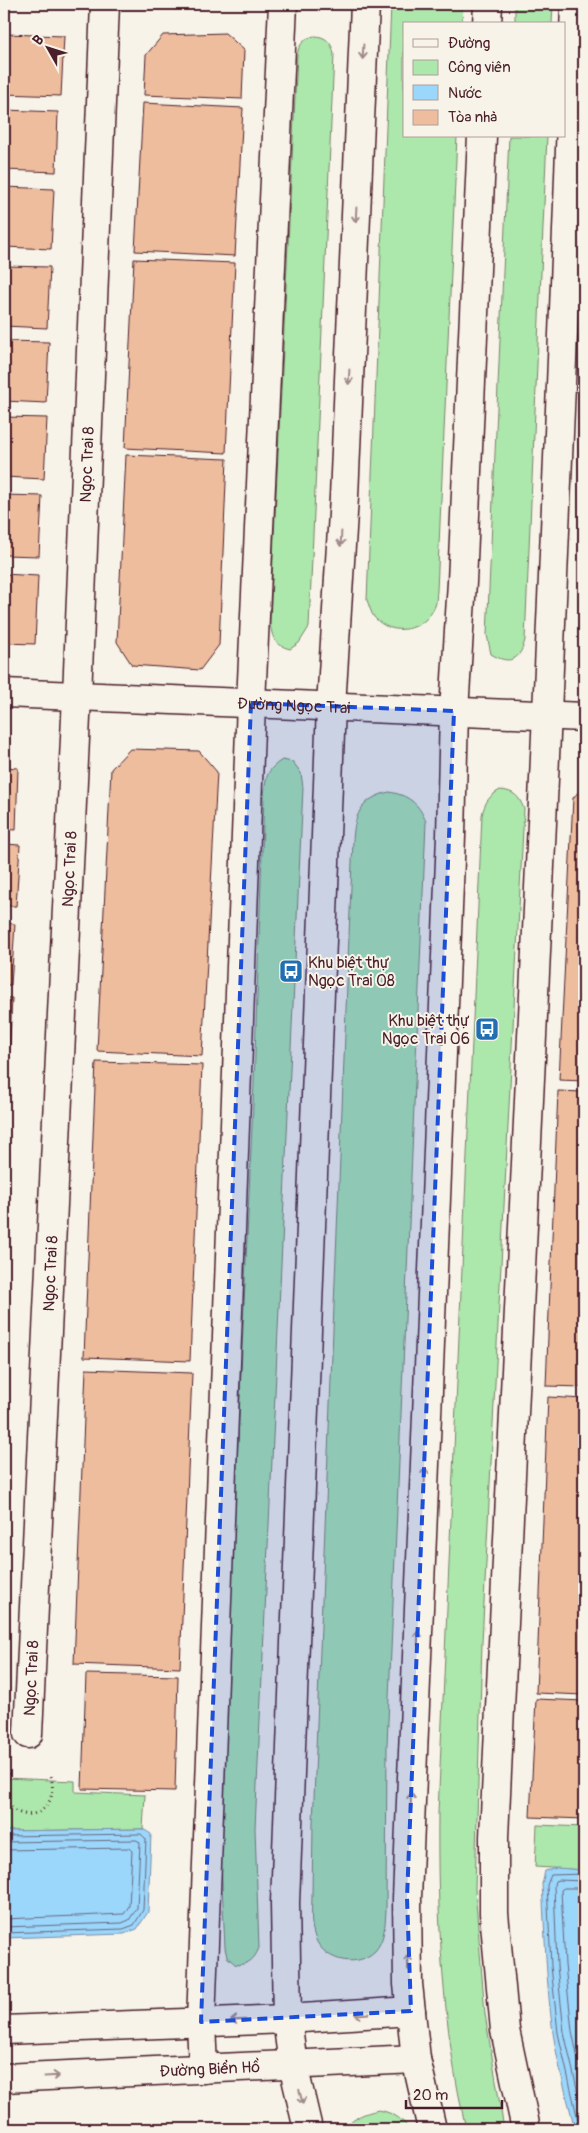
<svg xmlns="http://www.w3.org/2000/svg" width="588" height="2133" viewBox="0 0 588 2133" font-family="Pangolin,sans-serif">
  <style>
    .green { fill: #ace7ac; stroke: #7b836c }
    .water { fill: #9bd6fb; stroke: #7b8da8 }
    .lines { fill: none; stroke-linecap: round; stroke-linejoin: round }
    .shore { stroke: #6a687e; stroke-width: 1 }
    .building { fill: #eebd9e; stroke: #4a1f2b }
    .street-casing { stroke: #4a1f2b; stroke-width: 31 }
    .secondary-casing { stroke: #4a1f2b; stroke-width: 31 }
    .path { stroke: #4a1f2b; stroke-width: 3; stroke-dasharray: 1 4; stroke-linecap: butt }
    .street { stroke: #f7f3e8; stroke-width: 28 }
    .secondary { stroke: #f7f3e8; stroke-width: 28 }
    .oneway { stroke: #a0898a }
    .marked { fill: #1d4ed8; fill-opacity: 0.2; stroke: #1d4ed8; stroke-width: 4; stroke-dasharray: 10 6; stroke-linejoin: round }
    .labels { text-anchor: middle; stroke-width: 4; stroke-linejoin: round; paint-order: stroke }
    .street-label { font-size: 16px; fill: #4a1f2b; stroke: #f7f3e8 }
    .poi-label { font-size: 16px; fill: #4a1f2b; stroke: #f7f3e8; text-anchor: start }
  </style>
  <rect width="100%" height="100%" fill="#f7f3e8"/>
  <filter id="ink" filterUnits="userSpaceOnUse"><feTurbulence type="fractalNoise" baseFrequency=".02" numOctaves="2"/><feDisplacementMap in="SourceGraphic" scale="10" xChannelSelector="R" yChannelSelector="G"/><feConvolveMatrix kernelMatrix="1 2 1 2 8 2 1 2 1" color-interpolation-filters="sRGB"/></filter>
  <g filter="url(#ink)">
    <path class="green" d="M391 4H463L462 24H404V136H457L437 591C436 596 437 602 435 606 425 631 392 638 374 617 371 613 369 605 367 600Z
      M515 4H553L552 24H515Z
      M314 36C326 36 332 43 334 54L309 627 299 643 290 649C274 645 272 637 270 622L297 55C299 44 304 39 314 36Z
      M509 136H547L525 640C520 661 509 665 491 654L487 635Z
      M282 760 293 762 301 773 303 788 255 1828 259 1948C254 1960 249 1964 236 1965L227 1957 225 1948 220 1841 254 1082 264 796C266 778 265 771 282 760Z
      M500 790C514 791 519 796 524 809L482 1642 475 1889 485 2014 504 2129H466C442 2025 437 1920 438 1813L482 815C485 802 489 796 500 790Z
      M389 792C408 795 419 803 426 822L387 1745 386 1911C385 1924 385 1940 375 1951 356 1970 320 1960 314 1934 310 1922 312 1908 312 1895 312 1871 313 1847 313 1823L352 862C354 829 350 801 389 792Z
      M4 1778 75 1781V1792L145 1795 143 1829 4 1831Z
      M537 1825 584 1827V1870L535 1867Z
      M379 2110C392 2113 401 2117 409 2129H345C354 2117 364 2113 379 2110Z"/>
    <path class="water" d="M143 1829 151 1834 148 1912 137 1929 124 1934 4 1938V1831Z
      M557 1868 584 1870V2129H575C567 2098 558 2065 553 2033 546 1983 545 1934 542 1884L545 1871Z"/>
    <g class="lines">
      <path class="shore" d="M4 1836 141 1834 146 1839 143 1910 134 1925 123 1929 4 1933
        M4 1842 137 1840 140 1843 137 1908 129 1920 122 1923 4 1927
        M4 1850 129 1848 132 1851 129 1906 124 1914 4 1919
        M584 1881 558 1880 555 1881 554 1885 557 1966 564 2032 584 2119
        M584 1888H564L561 1890 565 1965 572 2031 584 2088
        M580 2129 558 2033 551 1966 547 1885 551 1875 584 1874"/>
    </g>
    <path class="building" d="M225 33 244 50 242 99 144 95 146 55 163 35Z
      M6 34 64 36 61 96 4 94Z
      M143 103 243 108 235 256 135 251Z
      M4 110 58 112 56 172 4 170Z
      M4 187 54 189 51 249 4 247Z
      M134 259 235 263 226 453 125 448Z
      M4 266 50 267 47 328 4 326Z
      M4 341 49 342 46 403 4 401Z
      M4 417 47 418 44 479 4 477Z
      M126 455 227 459 219 645 200 670 132 665 117 642Z
      M4 495 42 496 39 556 4 555Z
      M4 574 38 576 35 644 4 643Z
      M130 749 199 751 217 772 202 1056 97 1051 111 769Z
      M4 767 18 768 16 830 4 829Z
      M584 786V1081L559 1080 573 798Z
      M4 844 20 845 16 906H4Z
      M4 923 15 924 11 985H4Z
      M4 998H12L9 1060H4Z
      M96 1062 202 1065 190 1361 84 1357Z
      M4 1077H8L4 1131Z
      M558 1091 584 1092V1387L546 1386Z
      M86 1369 192 1373 180 1668 74 1664Z
      M548 1397 584 1399V1695L536 1693Z
      M86 1674 178 1676 175 1791 82 1789Z
      M536 1699 584 1701V1819L530 1817Z"/>
    <g class="lines">
      <g class="street-casing">
        <g id="street">
          <path id="s1" d="M4 693 584 717"/>
          <path id="s2" d="M28 1734 77 696 105 4"/>
          <path d="M203 2069 201 2022 251 703 283 4"/>
          <path d="M526 2129 505 2030 494 1913V1837C522 1226 555 615 575 4"/>
        </g>
      </g>
      <g class="secondary-casing">
        <g id="secondary">
          <path d="M487 24 488 4"/>
          <path d="M4 2030 287 2019 411 2011"/>
          <path id="s3" d="M4 2078 416 2059"/>
          <path d="M308 2129 293 2065 287 2019 285 1903 331 706 344 497 365 4"/>
          <path d="M432 2129 416 2059 408 1984 407 1898 451 836 454 711 462 582 482 136"/>
        </g>
      </g>
      <path class="path" d="M4 1783 9 1773
        M4 1794C13 1829 64 1817 50 1773"/>
      <use href="#street" class="street"/>
      <use href="#secondary" class="secondary"/>
    </g>
    <defs><path id="oneway-shaft" d="M-6 0H5M1.5-3L5.5 0L1.5 3" fill="none" stroke-width="1.6" stroke-linecap="round" stroke-linejoin="round" transform="scale(1.25)"/></defs>
    <g class="oneway">
      <use href="#oneway-shaft" transform="translate(363 52) rotate(93)"/>
      <use href="#oneway-shaft" transform="translate(356 215) rotate(93)"/>
      <use href="#oneway-shaft" transform="translate(349 377) rotate(93)"/>
      <use href="#oneway-shaft" transform="translate(341 539) rotate(93)"/>
      <use href="#oneway-shaft" transform="translate(425 1475) rotate(-88)"/>
      <use href="#oneway-shaft" transform="translate(418 1638) rotate(-88)"/>
      <use href="#oneway-shaft" transform="translate(411 1800) rotate(-88)"/>
      <use href="#oneway-shaft" transform="translate(408 1962) rotate(-90)"/>
      <use href="#oneway-shaft" transform="translate(362 2014) rotate(176)"/>
      <use href="#oneway-shaft" transform="translate(238 2020) rotate(178)"/>
      <use href="#oneway-shaft" transform="translate(52 2076) rotate(-3)"/>
      <use href="#oneway-shaft" transform="translate(301 2097) rotate(76)"/>
    </g>
  </g>
  <path class="marked" d="M251 703 454 711 407 1898 411 2011 201 2022Z"/>
  <defs>
    <g id="bus-square" transform="scale(1.25)"><rect x="-9" y="-9" width="18" height="18" rx="4" fill="#1f6fb2" stroke="#f7f3e8"/><path d="M-5-6H5V4H4V6H2V4H-2V6H-4V4H-5ZM-3.5-4V0h7V-4ZM-3.5 1.2v1.5H-2V1.2ZM2 1.2v1.5H3.5V1.2Z" fill="#fff"/></g>
  </defs>
  <g fill-rule="evenodd">
    <use href="#bus-square" x="291" y="971"/>
    <use href="#bus-square" x="487" y="1029"/>
  </g>
  <g class="labels">
    <g class="street-label">
      <text dy="6" stroke="none"><textPath href="#s2" startOffset="1271">Ngọc Trai 8</textPath></text>
      <text dy="6" stroke="none"><textPath href="#s1" startOffset="290">Đường Ngọc Trai</textPath></text>
      <text dy="6" stroke="none"><textPath href="#s2" startOffset="866">Ngọc Trai 8</textPath></text>
      <text dy="6" stroke="none"><textPath href="#s2" startOffset="461">Ngọc Trai 8</textPath></text>
      <text dy="6" stroke="none"><textPath href="#s2" startOffset="56">Ngọc Trai 8</textPath></text>
      <text dy="6" stroke="none"><textPath href="#s3" startOffset="206">Đường Biển Hồ</textPath></text>
    </g>
    <g class="poi-label">
      <text x="308" y="968">Khu biệt thự<tspan x="308" dy="18">Ngọc Trai 08</tspan></text>
      <text x="470" y="1026" text-anchor="end">Khu biệt thự<tspan x="470" dy="18">Ngọc Trai 06</tspan></text>
    </g>
  </g>
  <rect width="588" height="2133" fill="none" stroke="#f7f3e8" stroke-width="20"/>
  <rect x="10" y="10" width="568" height="2113" fill="none" stroke="#4a1f2b" stroke-width="2" filter="url(#ink)"/>
  <rect x="403" y="22" width="162" height="115" fill="#f7f3e8" stroke="#b29e9c"/>
  <rect x="413" y="39" width="25" height="8" fill="#f7f3e8" stroke="#b29e9c"/>
  <text x="448" y="48" font-size="15" fill="#4a1f2b">Đường</text>
  <rect x="413" y="60" width="25" height="15" fill="#ace7ac" stroke="#b29e9c"/>
  <text x="448" y="72" font-size="15" fill="#4a1f2b">Công viên</text>
  <rect x="413" y="85" width="25" height="15" fill="#9bd6fb" stroke="#b29e9c"/>
  <text x="448" y="98" font-size="15" fill="#4a1f2b">Nước</text>
  <rect x="413" y="110" width="25" height="15" fill="#eebd9e" stroke="#b29e9c"/>
  <text x="448" y="122" font-size="15" fill="#4a1f2b">Tòa nhà</text>
  <g transform="translate(48 48) rotate(309)" stroke="#f7f3e8" stroke-width="4" paint-order="stroke">
  <path d="M0-4L9 19L0 12L-9 19Z" fill="#4a1f2b"/>
  <text y="-8" font-size="14" font-weight="bold" text-anchor="middle" fill="#4a1f2b">B</text>
  </g>
  <path d="M406 2100v8h96v-8" fill="none" stroke="#4a1f2b" stroke-width="2.5"/>
  <text x="413" y="2100" font-size="15" fill="#4a1f2b" stroke="#f7f3e8" stroke-width="4" paint-order="stroke">20 m</text>
</svg>
